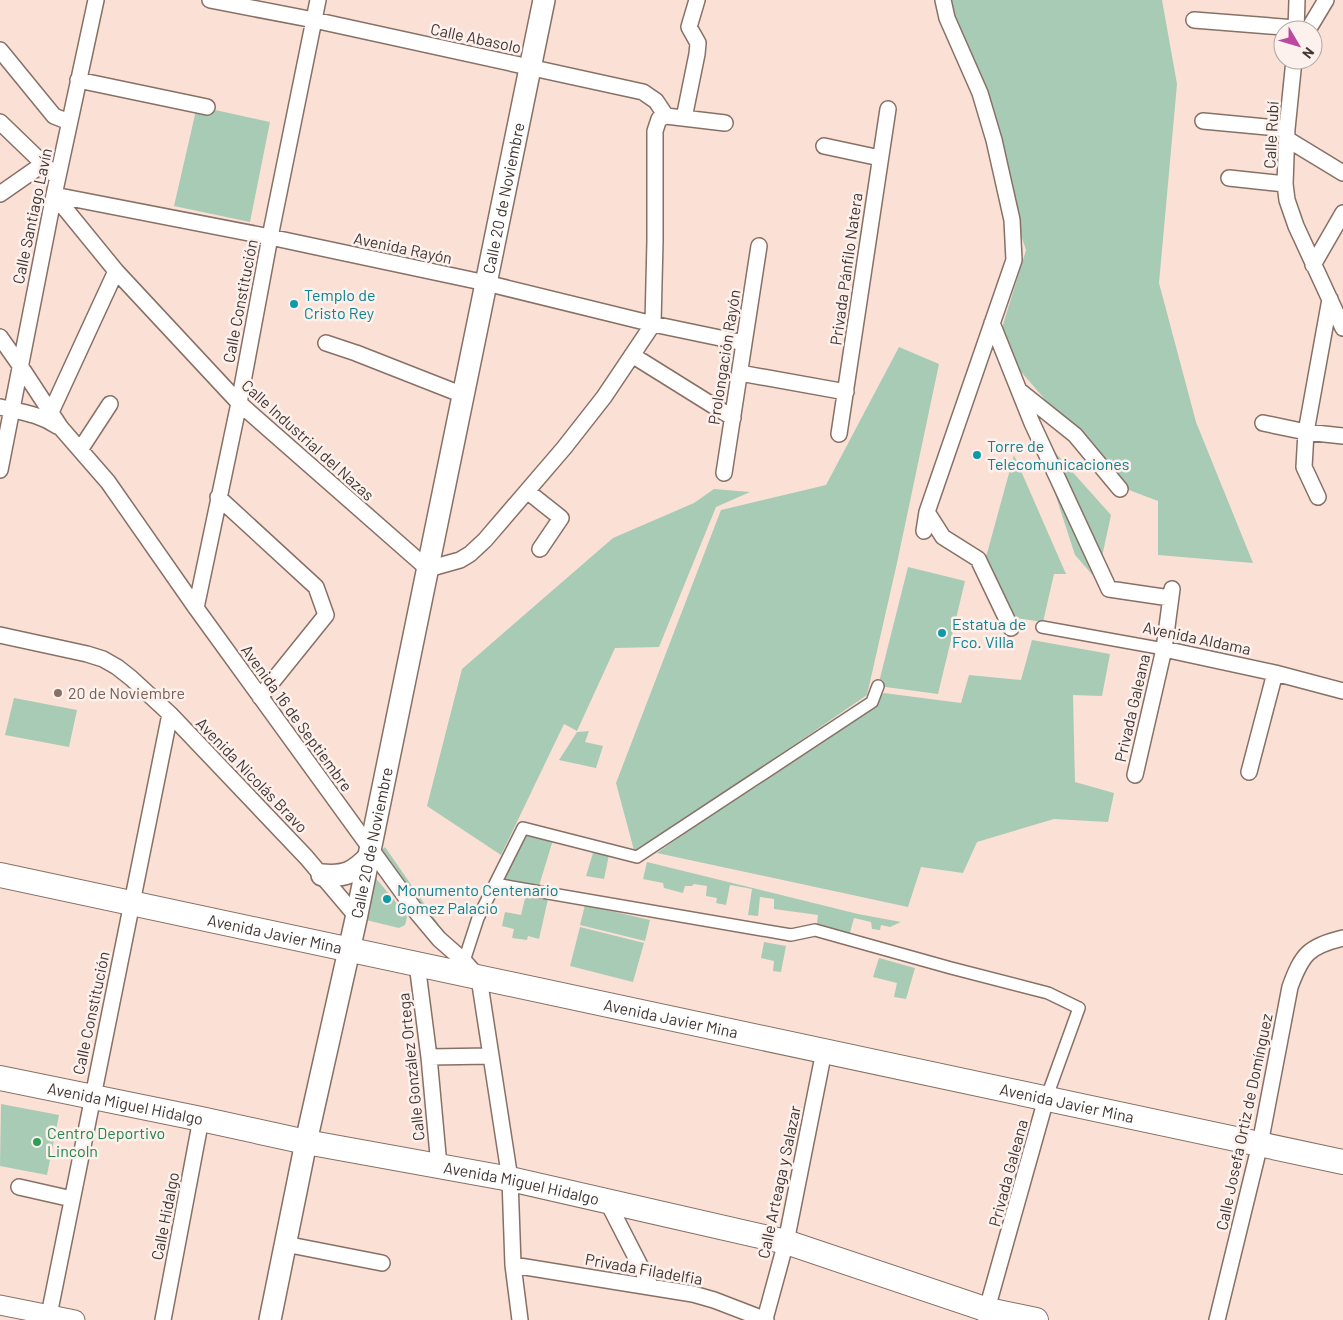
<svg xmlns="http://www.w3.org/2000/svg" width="1343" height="1320" viewBox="0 0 1343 1320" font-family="Barlow,sans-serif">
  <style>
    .green { fill: #a8cbb6 }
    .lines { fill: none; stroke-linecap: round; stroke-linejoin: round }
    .pedestrian-casing { stroke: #877066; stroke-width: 14 }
    .minor-casing { stroke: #877066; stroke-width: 18 }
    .tertiary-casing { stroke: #877066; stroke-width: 21 }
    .secondary-casing { stroke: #877066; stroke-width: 24 }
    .primary-casing { stroke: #877066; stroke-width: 26 }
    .pedestrian { stroke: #fff; stroke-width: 11 }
    .minor { stroke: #fff; stroke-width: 15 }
    .tertiary { stroke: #fff; stroke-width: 19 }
    .secondary { stroke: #fff; stroke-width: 21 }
    .primary { stroke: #fff; stroke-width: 24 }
    .culture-dot { fill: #0f9aa8; stroke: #fcf1ed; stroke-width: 2 }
    .education-dot { fill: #8d6e63; stroke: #fcf1ed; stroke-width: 2 }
    .leisure-dot { fill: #2e9e5b; stroke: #fcf1ed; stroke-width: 2 }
    .labels { text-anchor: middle; stroke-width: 5; stroke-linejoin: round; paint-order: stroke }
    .street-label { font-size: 16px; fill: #413632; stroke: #fcf1ed }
    .culture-label { font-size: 16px; fill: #0d838f; stroke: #fcf1ed; text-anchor: start }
    .education-label { font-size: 16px; fill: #785e54; stroke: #fcf1ed; text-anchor: start }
    .leisure-label { font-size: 16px; fill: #27864d; stroke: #fcf1ed; text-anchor: start }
  </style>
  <rect width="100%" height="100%" fill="#fbe0d5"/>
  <path class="green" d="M946 0H1162L1177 84 1159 283 1196 422 1253 563 1158 555V501L1121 487 997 344 1026 250 947 13Z
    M197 106 270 122 250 222 174 206Z
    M899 347 939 364 897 563 867 695 635 854 616 783 721 510 826 485Z
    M1034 429 1111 515 1097 580 1075 555Z
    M1014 455 1066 574H1054L1043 622 995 615 983 568Z
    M714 489 750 492 716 507 659 647 615 648 577 731 564 724 501 855 427 806 462 669 613 538 694 503Z
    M908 567 965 581 938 694 878 686Z
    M1032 640 1110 654 1102 696 1073 695 1075 782 1114 793 1108 822 1054 819 977 842 963 873 921 867 908 907 657 853 884 693 961 703 969 675 1021 680Z
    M14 698 77 710 69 747 5 735Z
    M589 731 585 742 603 746 596 768 559 760 577 732Z
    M524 831 553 840 538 889 498 882Z
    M385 847 455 948 375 856Z
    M593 853 609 855 604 879 586 876Z
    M647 862 858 914 901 922 890 927 881 925 880 930 872 929 871 922 854 918 848 940 816 932 818 915 774 909V899L760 897 758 916 748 915 752 889 730 885 726 905 716 903 717 898 706 896 707 886 694 884 692 886H685L683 893 664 888 663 883 643 879Z
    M374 876 404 912 407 917 405 925 399 928 366 920Z
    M526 894 548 899 539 939 528 936 527 940 512 938 514 929 502 926 505 912 521 915Z
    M585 905 650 920 645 941 580 925Z
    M580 927 644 943 633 982 570 966Z
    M764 942 786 946 781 972 773 971 774 961 761 958Z
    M879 958 915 968 906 999 894 997 897 983 873 977Z
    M1 1104 59 1115 47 1175 0 1166Z"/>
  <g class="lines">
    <g class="pedestrian-casing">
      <path id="pedestrian" d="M1042 627 1164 649
        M495 884 791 935 815 930 951 968 1048 993 1079 1008 1046 1099
        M464 961 478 918 523 828 637 857 872 702 878 686"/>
    </g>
    <g class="minor-casing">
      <path id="minor" d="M210 0 314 20 643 92 656 101 666 116
        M1194 20 1296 28
        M1296 30 1297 0
        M1308 30 1326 0
        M0 50 54 116 69 122
        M1294 60 1287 129 1285 184 1287 200 1296 226 1343 328
        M78 80 207 107
        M684 118 697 54 698 43 689 27 697 0
        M1203 121 1287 129
        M0 122 57 177
        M1287 139 1343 173
        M824 146 880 158
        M1229 178 1285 184
        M0 194 43 164
        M54 195 116 271 239 403 428 569 460 560 470 554 485 540 564 448 604 397 653 324 655 241V131L659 119 666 116 725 123
        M54 195 270 237 486 283 653 324 744 343
        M1313 265 1343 213
        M992 323 1032 423 1109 589 1170 598
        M0 337 19 364 61 428 108 482 196 608 418 914 439 939 464 961 479 978 510 1179 513 1265 520 1320
        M326 343 356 353 463 395
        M632 355 733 418
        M740 373 846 392
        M1020 391 1075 435 1120 489
        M0 407C21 412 39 414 57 426
        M51 412 116 271
        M1263 423 1306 432 1343 436
        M839 434 888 109
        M80 450 110 404
        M0 470 54 195 96 0
        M724 473 759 246
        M527 491 561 518 540 549
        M218 497 316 587 326 615 260 697
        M1318 497 1304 467 1306 432 1330 299
        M927 512 943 537 978 559 1011 628
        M924 531 927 512 1014 260 1012 220 994 140 980 93 947 18 943 0
        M196 608 239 403 270 237 318 0
        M0 635 87 654 103 659 117 667 131 678 170 714 306 857 356 916
        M1164 649 1275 673 1343 691
        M1249 772 1275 673
        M1135 775 1164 649 1172 589
        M417 964 429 1057 439 1166
        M429 1057 491 1056
        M19 1187 72 1199
        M607 1201 651 1287
        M285 1244 382 1263
        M513 1265 693 1294 714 1300 766 1320
        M985 1316 1046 1099
        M765 1319 786 1242 824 1051
        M48 1320 170 714
        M163 1320 201 1119
        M1217 1320 1260 1144 1290 987C1302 954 1309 946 1343 938"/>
    </g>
    <g class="tertiary-casing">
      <path id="tertiary" d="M0 1305 75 1320"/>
    </g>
    <g class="secondary-casing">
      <g id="secondary">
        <path d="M322 875C345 877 353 873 369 857"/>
        <path id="s1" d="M270 1320 306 1142 356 919 544 0"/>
      </g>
    </g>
    <g class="primary-casing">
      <g id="primary">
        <path id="s2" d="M0 875 1343 1162"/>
        <path id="s3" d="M0 1078 201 1119 306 1142 510 1179 786 1242 988 1310 1036 1320"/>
      </g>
    </g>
    <use href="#pedestrian" class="pedestrian"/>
    <use href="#minor" class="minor"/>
    <use href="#tertiary" class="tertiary"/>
    <use href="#secondary" class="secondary"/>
    <use href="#primary" class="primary"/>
  </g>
  <g class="culture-dot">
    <circle cx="294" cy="304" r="5"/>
    <circle cx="977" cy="455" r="5"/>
    <circle cx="942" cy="633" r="5"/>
    <circle cx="387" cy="899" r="5"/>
  </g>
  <circle class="education-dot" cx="58" cy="693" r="5"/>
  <circle class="leisure-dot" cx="37" cy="1142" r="5"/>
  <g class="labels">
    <g class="street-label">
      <text transform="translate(476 38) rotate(12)" y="6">Calle Abasolo</text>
      <text transform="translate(1271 135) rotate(-87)" y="6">Calle Rubí</text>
      <text dy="6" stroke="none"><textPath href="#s1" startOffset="1146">Calle 20 de Noviembre</textPath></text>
      <text transform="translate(32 216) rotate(-78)" y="6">Calle Santiago Lavín</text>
      <text transform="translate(403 248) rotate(12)" y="6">Avenida Rayón</text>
      <text transform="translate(846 269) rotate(-82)" y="6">Privada Pánfilo Natera</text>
      <text transform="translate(240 301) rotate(-79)" y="6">Calle Constitución</text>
      <text transform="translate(724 357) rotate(-81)" y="6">Prolongación Rayón</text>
      <text transform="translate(308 440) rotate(42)" y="6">Calle Industrial del Nazas</text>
      <text transform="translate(1197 638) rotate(12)" y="6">Avenida Aldama</text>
      <text transform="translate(1132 708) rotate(-77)" y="6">Privada Galeana</text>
      <text transform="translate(297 718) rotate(54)" y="6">Avenida 16 de Septiembre</text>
      <text transform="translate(252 775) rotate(46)" y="6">Avenida Nicolás Bravo</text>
      <text dy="6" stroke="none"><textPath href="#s1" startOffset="488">Calle 20 de Noviembre</textPath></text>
      <text dy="6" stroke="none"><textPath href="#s2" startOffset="281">Avenida Javier Mina</textPath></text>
      <text transform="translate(91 1013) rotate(-78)" y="6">Calle Constitución</text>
      <text dy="6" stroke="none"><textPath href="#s2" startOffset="686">Avenida Javier Mina</textPath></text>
      <text transform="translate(411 1067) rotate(-96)" y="6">Calle González Ortega</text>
      <text dy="6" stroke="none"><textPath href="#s2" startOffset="1091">Avenida Javier Mina</textPath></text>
      <text dy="6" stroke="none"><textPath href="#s3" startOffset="128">Avenida Miguel Hidalgo</textPath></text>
      <text transform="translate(1244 1122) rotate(-78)" y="6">Calle Josefa Ortiz de Domínguez</text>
      <text transform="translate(1008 1173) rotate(-75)" y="6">Privada Galeana</text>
      <text transform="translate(779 1182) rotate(-78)" y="6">Calle Arteaga y Salazar</text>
      <text dy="6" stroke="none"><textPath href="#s3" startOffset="532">Avenida Miguel Hidalgo</textPath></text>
      <text transform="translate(165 1216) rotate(-79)" y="6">Calle Hidalgo</text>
      <text transform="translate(644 1269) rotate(10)" y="6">Privada Filadelfia</text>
    </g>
    <g class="culture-label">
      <text x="304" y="301">Templo de<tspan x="304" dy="18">Cristo Rey</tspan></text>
      <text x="987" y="452">Torre de<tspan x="987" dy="18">Telecomunicaciones</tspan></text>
      <text x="952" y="630">Estatua de<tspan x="952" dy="18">Fco. Villa</tspan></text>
      <text x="397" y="896">Monumento Centenario<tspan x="397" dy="18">Gomez Palacio</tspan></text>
    </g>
    <g class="education-label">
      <text x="68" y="699">20 de Noviembre</text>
    </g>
    <g class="leisure-label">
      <text x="47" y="1139">Centro Deportivo<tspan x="47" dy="18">Lincoln</tspan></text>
    </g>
  </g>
  <g transform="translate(1298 45) rotate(128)"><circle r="24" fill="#fcf1ed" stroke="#b1a6a2"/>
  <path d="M0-4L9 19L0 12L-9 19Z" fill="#bc48a0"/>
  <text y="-8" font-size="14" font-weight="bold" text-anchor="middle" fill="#413632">N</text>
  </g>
</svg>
